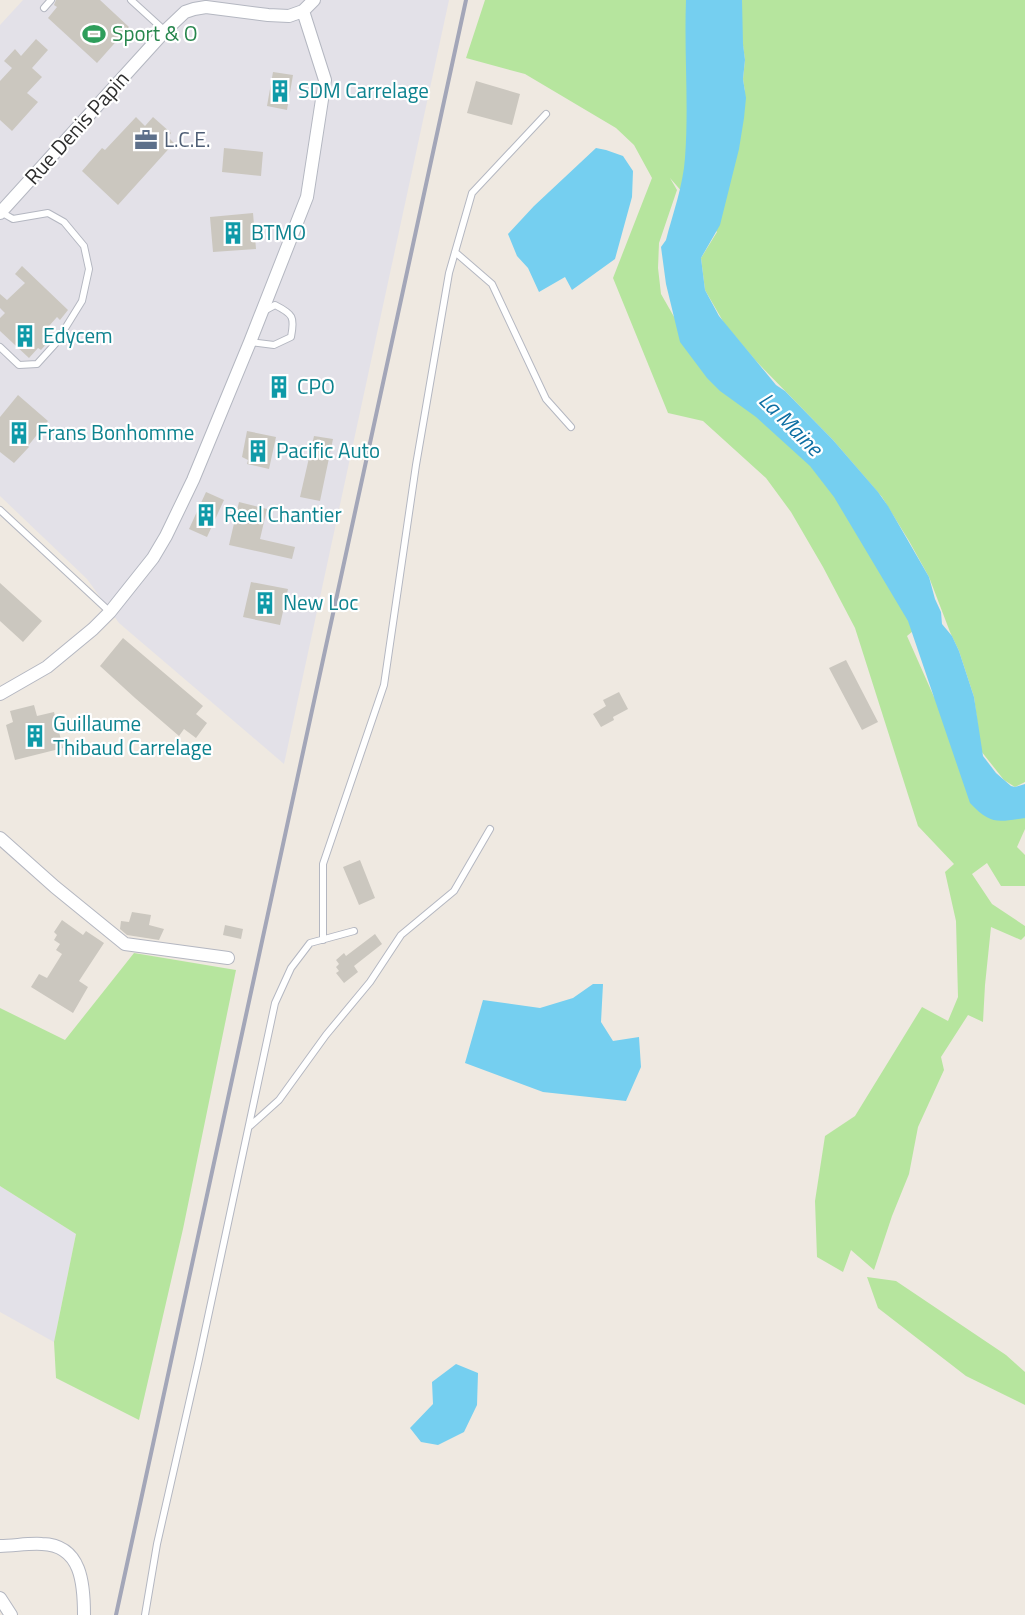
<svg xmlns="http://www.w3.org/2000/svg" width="1025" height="1615" viewBox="0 0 1025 1615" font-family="'Titillium Web',sans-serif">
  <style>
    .industrial { fill: #e3e1e8 }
    .green { fill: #b6e59e }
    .water { fill: #75cff0 }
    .building { fill: #cbc7bf }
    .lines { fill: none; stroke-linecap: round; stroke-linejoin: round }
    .lane-casing { stroke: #b4b7c1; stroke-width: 8 }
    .street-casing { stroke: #b4b7c1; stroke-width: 14 }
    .lane { stroke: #fff; stroke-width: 6 }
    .street { stroke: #fff; stroke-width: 12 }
    .rail { stroke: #a3a6b8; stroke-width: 4 }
    .labels { text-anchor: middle; stroke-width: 4.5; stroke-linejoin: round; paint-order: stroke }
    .leisure-label { font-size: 21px; fill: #27864d; stroke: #fff; text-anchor: start }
    .culture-label { font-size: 21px; fill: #0d838f; stroke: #fff; text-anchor: start }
    .street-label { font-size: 21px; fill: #2e2e2e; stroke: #fff }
    .service-label { font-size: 21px; fill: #4e5e75; stroke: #fff; text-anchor: start }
    .water-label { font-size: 22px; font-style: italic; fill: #0d6fa3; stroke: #fff }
  </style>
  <rect width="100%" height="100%" fill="#efe9e1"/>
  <path class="industrial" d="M23 0H449L284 764 119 623 87 579 0 496V25Z
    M0 1186 76 1234 54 1342 0 1312Z"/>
  <path class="green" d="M485 0H701L745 92 743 79 745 60 742 38V0H1025V782L1015 787 1004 780 981 751 974 697 959 651 950 632 929 577 909 541 882 497 833 440 756 361 724 323 705 290 701 258 717 232 670 178 677 190 659 243 658 268 661 294 689 343 832 482 919 626 907 636 934 697 950 708 976 799 1025 812V829L1017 847 1025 855V886H1001L987 863 972 874 992 904 1025 926V936L1021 940 991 927 985 985 983 1022 968 1015 941 1057 944 1070 918 1127 909 1174 892 1216 874 1270 851 1250 843 1272 817 1257 815 1201 825 1136 855 1116 922 1007 948 1021 958 997 956 921 945 872 954 864 918 826 855 628 823 567 791 512 766 478 703 421 668 413 613 278 652 178 634 145 616 128 525 74 466 58Z
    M134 953 236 970 183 1229 139 1420 56 1378 54 1342 76 1234 0 1186V1008L65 1040Z
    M867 1277 896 1281 1006 1355 1025 1372V1405L966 1376 878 1308Z"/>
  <path class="water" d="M686 0H742L743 44 745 60 743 79 746 98 744 118 739 149 720 225 701 258 705 290 719 316 776 385 785 391 833 440 878 492 888 506 929 577 935 599 941 612 942 624 952 636 959 651 974 697 983 756 996 773 1011 786 1015 787 1025 784V818C997 822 991 825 970 803L908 621 834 497 810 466 756 417 720 391 707 378 680 342 666 284 661 247 666 240C673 213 683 186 685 158 689 105 684 53 686 0Z
    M596 148 606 150 623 156 633 171 632 197 615 259 572 290 565 277 539 292 528 268 517 256 508 234 534 206Z
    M593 984H603L601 1022 613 1041 639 1037 641 1067 626 1101 543 1092 465 1063 483 1000 540 1008 573 998Z
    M456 1364 478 1373 477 1405 464 1432 438 1445 421 1442 410 1428 433 1404 432 1382Z"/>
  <path class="building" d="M56 0H100L129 27 97 63 48 18 57 7 54 5Z
    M36 39 48 50 32 68 42 77 27 93 38 102 12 131 0 120V81L12 68 4 61 15 49 21 56Z
    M273 72 293 75 287 110 267 106Z
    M476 81 520 94 512 125 467 113Z
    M136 117 145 126 153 117 171 133 168 137 174 143 118 205 82 171 102 148 105 150Z
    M224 148 263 152 261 176 222 172Z
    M253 213 256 249 213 252 210 217Z
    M22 266 68 310 60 320 57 317 42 334 49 341 41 350 38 348 29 358 0 331V318L5 313 0 308V294L7 300 25 283 15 274Z
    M18 395 48 421 28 446 29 447 14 463 0 452V417Z
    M247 431 276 437 269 469 247 464 248 460 242 457Z
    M314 436 333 439 320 501 300 497Z
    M206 492 224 500 207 537 189 529Z
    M239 502 267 509 260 539 295 547 292 559 229 545Z
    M251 582 288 589 280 625 243 617Z
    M0 583 42 621 23 642 0 621Z
    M123 638 203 706 196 714 207 723 196 738 184 729 179 736 135 698 100 666Z
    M846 660 878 722 862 730 829 668Z
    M619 692 628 709 613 717 614 720 601 727 593 714 606 706 603 700Z
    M34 705 37 716 54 712 63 748 15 760 6 725 13 722 10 711Z
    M360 860 375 898 359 905 343 867Z
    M132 912 151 915 149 925 164 929 159 940 127 935 120 929 121 921 129 922Z
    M62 920 83 935 86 931 104 943 79 981 88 987 73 1013 31 987 39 974 47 978 62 954 56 950 60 944 54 940 57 935 54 932Z
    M225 925 243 929 241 939 223 935Z
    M375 934 382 944 354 966 358 972 344 983 336 973 339 971 336 967 339 964 336 960 344 953 346 956Z"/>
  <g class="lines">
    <g class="lane-casing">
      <path id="lane" d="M131 0 165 31
        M44 8 51 0
        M455 252 492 284 546 399 571 427
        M250 342 274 345 291 337C295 317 293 314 275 305L264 311
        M0 347 19 365 37 364 56 343 82 301 89 269 84 246 64 222 48 213 13 219 1 212
        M0 510 110 612
        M323 940V864L384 685 416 465 449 273 472 193 546 114
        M250 1126 279 1100 326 1035 370 982 401 935 454 891 490 829
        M145 1615 157 1544 199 1359 275 1003 291 968 310 943 354 931"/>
    </g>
    <g class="street-casing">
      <path id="street" d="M0 213 165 31 185 12 194 9 206 7 268 15 289 16 303 11 314 0
        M0 694 47 667 93 629 110 612 153 558 166 536 193 480 250 342 307 197 325 80 303 11
        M0 838 55 887 125 944 228 958
        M0 1546C14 1546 28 1543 42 1544 82 1545 84 1585 84 1615
        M0 1598 11 1615"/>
    </g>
    <use href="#lane" class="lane"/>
    <use href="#street" class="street"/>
    <path class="rail" d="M116 1615 466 0"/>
  </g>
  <defs>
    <g id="stadium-bare" transform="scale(1.8)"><path d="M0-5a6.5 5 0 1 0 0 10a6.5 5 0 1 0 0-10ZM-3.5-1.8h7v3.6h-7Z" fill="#2e9e5b" stroke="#fff" stroke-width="2.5" paint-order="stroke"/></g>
    <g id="building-bare" transform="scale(1.8)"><path d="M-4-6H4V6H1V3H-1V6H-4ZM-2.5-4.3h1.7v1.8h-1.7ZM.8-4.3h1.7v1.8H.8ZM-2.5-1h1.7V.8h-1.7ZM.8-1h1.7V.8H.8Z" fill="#0f9aa8" stroke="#fff" stroke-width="2.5" paint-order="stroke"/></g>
    <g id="office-bare" transform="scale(1.8)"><path d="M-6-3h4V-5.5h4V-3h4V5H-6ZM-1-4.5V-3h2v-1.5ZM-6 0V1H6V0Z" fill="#5c6f8a" stroke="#fff" stroke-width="2.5" paint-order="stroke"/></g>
  </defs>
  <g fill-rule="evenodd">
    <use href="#stadium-bare" x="94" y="34"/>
    <use href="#building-bare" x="280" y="91"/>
    <use href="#office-bare" x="146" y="140"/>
    <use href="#building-bare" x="233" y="233"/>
    <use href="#building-bare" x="25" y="336"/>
    <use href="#building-bare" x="279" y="387"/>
    <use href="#building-bare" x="19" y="433"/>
    <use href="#building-bare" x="258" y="451"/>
    <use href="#building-bare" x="206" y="515"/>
    <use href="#building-bare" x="265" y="603"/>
    <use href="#building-bare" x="35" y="736"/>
  </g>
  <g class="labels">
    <g class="leisure-label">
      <text x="112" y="41">Sport &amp; O</text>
    </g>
    <g class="culture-label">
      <text x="298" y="98">SDM Carrelage</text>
      <text x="251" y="240">BTMO</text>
      <text x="43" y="343">Edycem</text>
      <text x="297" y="394">CPO</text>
      <text x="37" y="440">Frans Bonhomme</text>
      <text x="276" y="458">Pacific Auto</text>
      <text x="224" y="522">Reel Chantier</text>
      <text x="283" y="610">New Loc</text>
      <text x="53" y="731">Guillaume<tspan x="53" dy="24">Thibaud Carrelage</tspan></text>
    </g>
    <g class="street-label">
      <text transform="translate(77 128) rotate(-48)" y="7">Rue Denis Papin</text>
    </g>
    <g class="service-label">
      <text x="164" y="147">L.C.E.</text>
    </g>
    <g class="water-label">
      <text transform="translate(791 424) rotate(45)" y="8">La Maine</text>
    </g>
  </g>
</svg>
